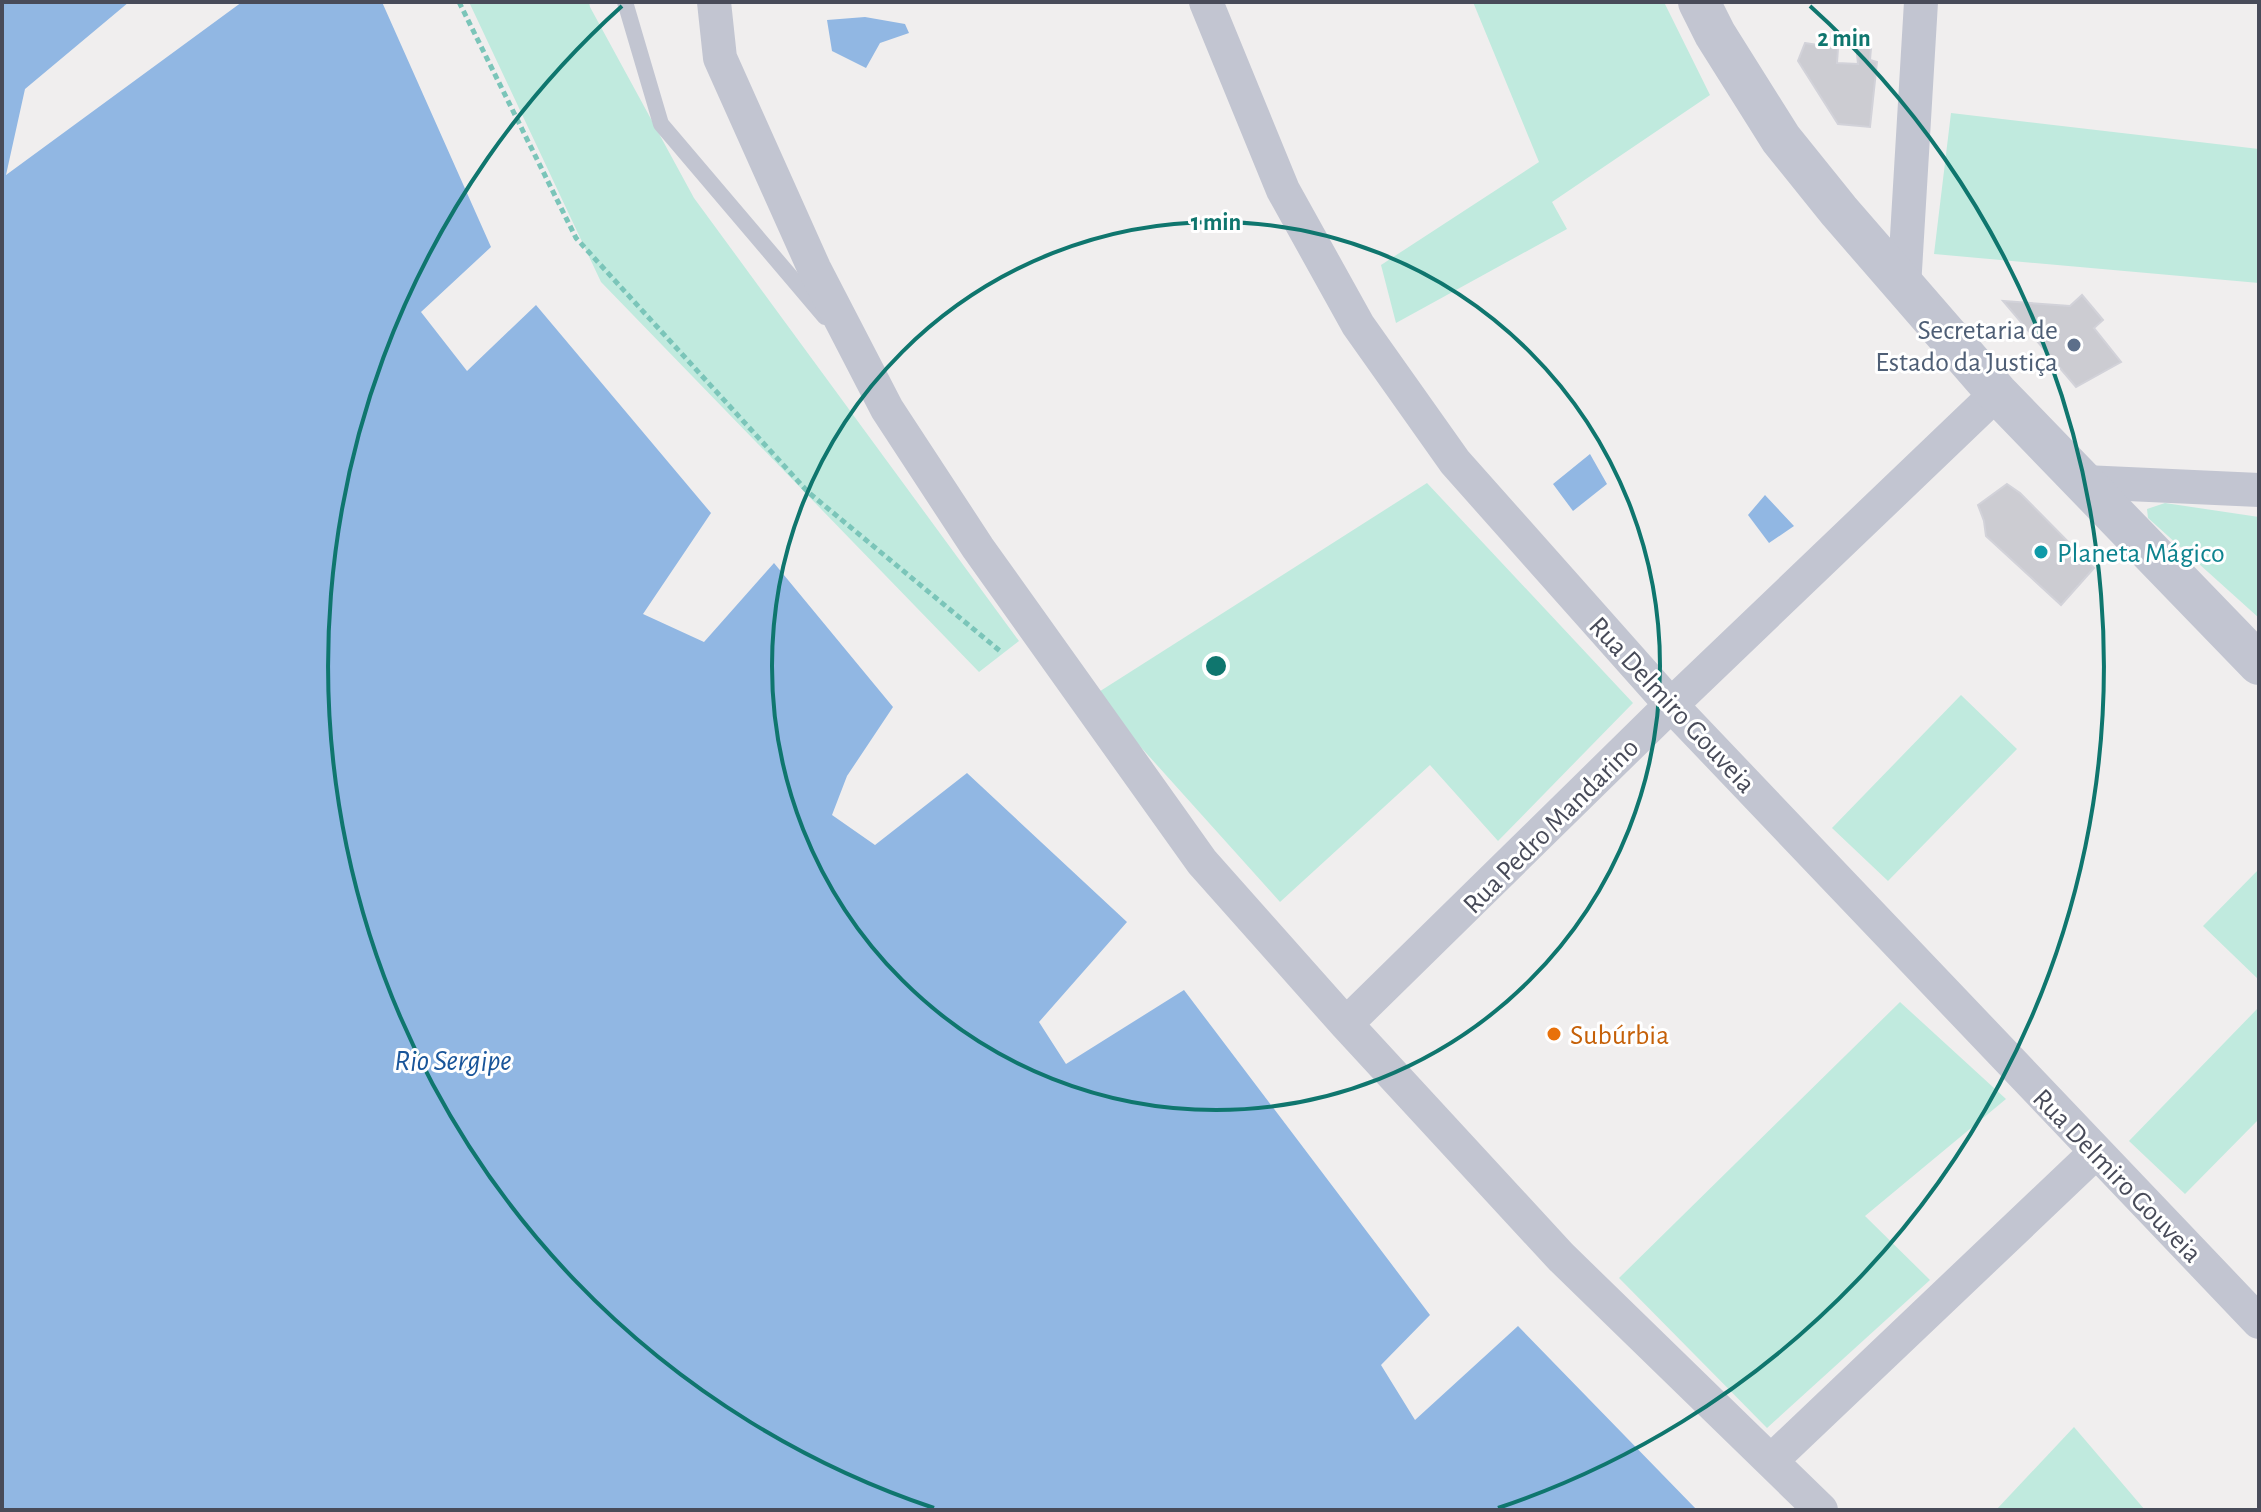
<svg xmlns="http://www.w3.org/2000/svg" width="2261" height="1512" viewBox="0 0 2261 1512" font-family="'Alegreya Sans',sans-serif">
  <style>
    .green { fill: #c0eade }
    .water { fill: #91b7e3 }
    .building { fill: #ccccd2; stroke: #d2d2d9; stroke-width: 2 }
    .lines { fill: none; stroke-linecap: round; stroke-linejoin: round }
    .path { stroke: #7bc5b9; stroke-width: 5; stroke-dasharray: 6 4; stroke-linecap: butt }
    .service { stroke: #c2c5d1; stroke-width: 16 }
    .minor { stroke: #c2c5d1; stroke-width: 34 }
    .tertiary { stroke: #c2c5d1; stroke-width: 42 }
    .ring { fill: none; stroke: #0f766e; stroke-width: 4 }
    .service-dot { fill: #5c6f8a; stroke: #fff; stroke-width: 3 }
    .culture-dot { fill: #0f9aa8; stroke: #fff; stroke-width: 3 }
    .food-dot { fill: #e8710a; stroke: #fff; stroke-width: 3 }
    .labels { text-anchor: middle; stroke-width: 6; stroke-linejoin: round; paint-order: stroke }
    .service-label { font-size: 28px; fill: #4e5e75; stroke: #fff; text-anchor: end }
    .culture-label { font-size: 28px; fill: #0d838f; stroke: #fff; text-anchor: start }
    .street-label { font-size: 28px; fill: #484b59; stroke: #fff }
    .food-label { font-size: 28px; fill: #c56008; stroke: #fff; text-anchor: start }
    .water-label { font-size: 30px; font-style: italic; fill: #19559a; stroke: #fff }
    .centre { fill: #0f766e; stroke: #fff; stroke-width: 4 }
    .ring-label { font-size: 24px; text-anchor: middle; font-weight: bold; fill: #0f766e; stroke: #fff; stroke-width: 6; stroke-linejoin: round; paint-order: stroke }
  </style>
  <rect width="100%" height="100%" fill="#f0eeee"/>
  <path class="green" d="M469 2H589L590 7 694 198 1019 641 979 672 601 282Z
    M1473 2H1664L1710 95 1552 202 1567 229 1396 323 1381 265 1539 162Z
    M1951 113 2259 149V283L1934 254Z
    M1427 483 1633 703 1498 841 1430 765 1280 902 1094 695Z
    M2165 503 2259 517V618L2148 518 2147 509Z
    M1961 695 2017 749 1888 881 1832 828Z
    M2259 869V980L2203 926Z
    M1900 1002 2006 1099 1865 1216 1930 1280 1767 1428 1619 1278Z
    M2258 1008 2259 1119 2185 1194 2129 1141Z
    M2074 1427 2145 1510H1996Z"/>
  <path class="water" d="M2 2H129L25 89 6 175 242 2H382L491 247 421 312 467 371 536 305 711 513 643 614 704 642 774 563 893 707 847 776 832 815 875 845 967 773 1127 922 1039 1022 1066 1064 1184 990 1430 1315 1381 1365 1415 1420 1518 1326 1697 1510H2Z
    M865 17 905 24 909 33 880 43 866 68 832 51 827 20Z
    M1590 454 1607 484 1573 511 1553 484Z
    M1765 495 1794 526 1769 543 1748 515Z"/>
  <path class="building" d="M1805 43 1838 48 1837 63 1858 64 1856 44 1871 48 1870 60 1877 62 1870 127 1838 124 1798 61Z
    M2082 295 2103 320 2094 328 2121 362 2076 387 2003 301 2070 306Z
    M2007 484 2020 493 2094 568 2061 605 1986 536 1984 521 1978 505Z"/>
  <g class="lines">
    <path class="path" d="M459 2 576 238 808 492 1000 651"/>
    <path class="service" d="M625 2 661 124 825 317"/>
    <path class="minor" d="M714 2 720 58 814 268 887 409 978 548 1202 862 1346 1024 1561 1257 1821 1510
      M1206 2 1283 190 1358 325 1455 462 1671 705 2259 1322
      M1904 287 1921 2
      M2084 482 2259 490
      M1346 1024 1671 705 1997 393
      M1771 1461 2096 1152"/>
    <path class="tertiary" d="M1699 2 1715 34 1781 139 1839 211 1997 393 2259 664"/>
  </g>
  <g class="ring">
    <circle cx="1216" cy="666" r="444"/>
    <path d="M934 1508A888 888 0 0 1 622 6M1810 6A888 888 0 0 1 1498 1508"/>
  </g>
  <circle class="service-dot" cx="2074" cy="345" r="8"/>
  <circle class="culture-dot" cx="2041" cy="552" r="8"/>
  <circle class="food-dot" cx="1554" cy="1034" r="8"/>
  <g class="labels">
    <g class="service-label">
      <text x="2058" y="339">Secretaria de<tspan x="2058" dy="32">Estado da Justiça</tspan></text>
    </g>
    <g class="culture-label">
      <text x="2057" y="562">Planeta Mágico</text>
    </g>
    <g class="street-label">
      <text transform="translate(1673 704) rotate(47)" y="10">Rua Delmiro Gouveia</text>
      <text transform="translate(1550 825) rotate(-45)" y="10">Rua Pedro Mandarino</text>
      <text transform="translate(2118 1175) rotate(46)" y="10">Rua Delmiro Gouveia</text>
    </g>
    <g class="food-label">
      <text x="1570" y="1044">Subúrbia</text>
    </g>
    <g class="water-label">
      <text x="453" y="1070">Rio Sergipe</text>
    </g>
  </g>
  <circle cx="1216" cy="666" r="12" class="centre"/>
  <g class="ring-label">
    <text x="1844" y="46">2 min</text>
    <text x="1216" y="230">1 min</text>
  </g>
  <rect width="2261" height="1512" fill="none" stroke="#484b59" stroke-width="8"/>
</svg>
